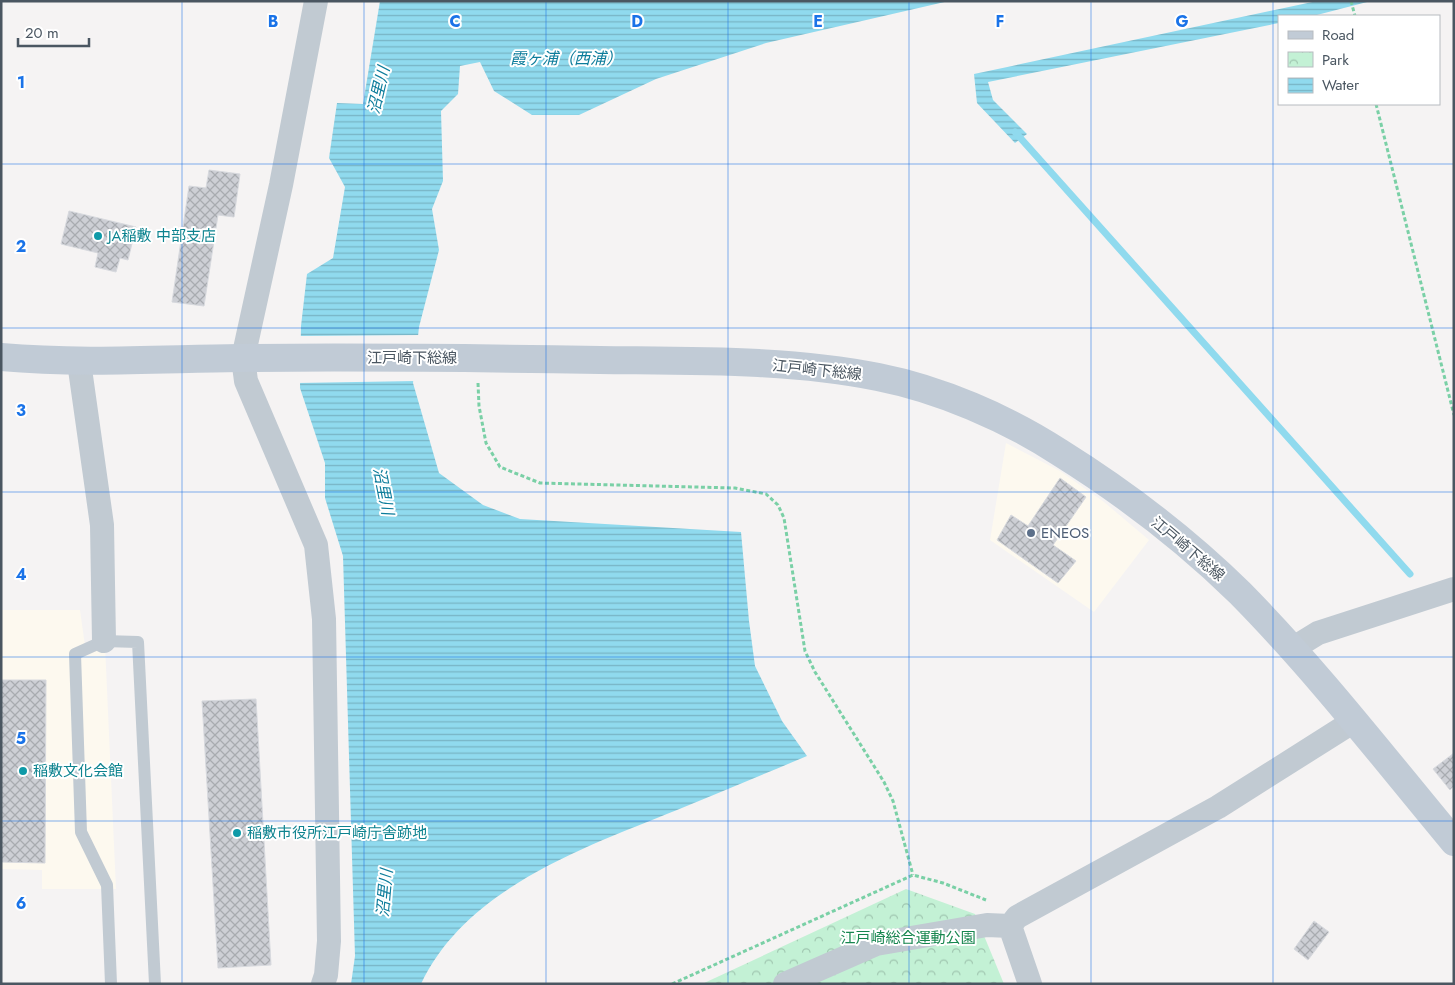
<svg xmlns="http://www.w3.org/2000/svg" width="1455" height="985" viewBox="0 0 1455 985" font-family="Jost,'Noto Sans JP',sans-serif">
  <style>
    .commercial { fill: #fdf9ef }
    .park { fill: url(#park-crowns) }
    .water { fill: url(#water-rules) }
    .pier { fill: #f5f3f3 }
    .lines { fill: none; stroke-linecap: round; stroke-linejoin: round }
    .stream { stroke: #90daee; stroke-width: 7 }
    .building { fill: url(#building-cross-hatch); stroke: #d7d9de }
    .path { stroke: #7ad0a6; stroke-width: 3; stroke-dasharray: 4 2.5; stroke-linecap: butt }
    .lane { stroke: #c1cad2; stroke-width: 12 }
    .street { stroke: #c1cad2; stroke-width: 24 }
    .secondary { stroke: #c1cbd6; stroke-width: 28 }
    .grid { fill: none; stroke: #1a73e8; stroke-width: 1; stroke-opacity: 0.55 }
    .culture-dot { fill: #0f9aa8; stroke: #fff; stroke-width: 2 }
    .service-dot { fill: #5c6f8a; stroke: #fff; stroke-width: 2 }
    .labels { text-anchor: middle; stroke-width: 4; stroke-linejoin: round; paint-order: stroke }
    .culture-label { font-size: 15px; fill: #0d838f; stroke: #fff; text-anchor: start }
    .street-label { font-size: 15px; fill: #4a5661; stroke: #fff }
    .service-label { font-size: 15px; fill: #4e5e75; stroke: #fff; text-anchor: start }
    .park-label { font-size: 15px; fill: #17864f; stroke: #fff }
    .water-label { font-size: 16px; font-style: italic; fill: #0c7c9b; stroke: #fff }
    .grid-label { font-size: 16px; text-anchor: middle; font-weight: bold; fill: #1a73e8; stroke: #fff; stroke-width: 4; stroke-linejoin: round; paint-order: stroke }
  </style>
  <defs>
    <pattern id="park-crowns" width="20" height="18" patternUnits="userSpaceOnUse" patternTransform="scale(1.25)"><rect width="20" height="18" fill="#c3f1d5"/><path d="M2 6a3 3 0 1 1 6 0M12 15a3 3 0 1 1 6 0" fill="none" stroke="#a0c6b0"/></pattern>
    <pattern id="water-rules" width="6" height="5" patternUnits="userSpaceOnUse" patternTransform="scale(1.25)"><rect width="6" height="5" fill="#90daee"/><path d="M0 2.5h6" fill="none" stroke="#78b4c4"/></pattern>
    <pattern id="building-cross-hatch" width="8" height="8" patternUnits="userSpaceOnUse" patternTransform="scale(1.25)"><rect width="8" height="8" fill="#cdcfd5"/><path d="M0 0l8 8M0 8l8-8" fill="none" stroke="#a8abb0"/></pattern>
  </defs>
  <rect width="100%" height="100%" fill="#f5f3f3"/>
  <path class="commercial" d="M1006 443 1060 471 1104 502 1149 540 1094 612 990 540Z
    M1 610H80L85 646 105 645 116 889H42V870L1 869Z"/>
  <path class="park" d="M906 889 975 914 1004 984H702Z"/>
  <path class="water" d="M380 1H949L766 43 656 79 579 115H532L494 91 480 62 460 66 458 94 441 111 443 181 432 209 439 250 419 327 413 383 439 473 483 505 520 519 741 532 749 621 755 666 782 721 807 756C764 774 721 792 677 810 585 847 466 888 421 984H351L355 956 343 556 325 498V463L300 388 301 326 307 274 333 258 345 187 329 158 337 103 363 104Z
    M1317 1H1371L1313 16H1279V23L988 82 993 100 1027 134 1015 143 977 103 974 74Z"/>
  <path class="pier" d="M421 335 416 381 297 383 298 336Z"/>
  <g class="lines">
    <path class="stream" d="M1015 132 1410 574"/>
  </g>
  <path class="building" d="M209 170 240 174 234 217 218 215 204 306 172 302 189 186 206 188Z
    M69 211 136 227 128 260 120 258 116 272 95 267 98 253 61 244Z
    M1060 478 1086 497 1053 545 1076 561 1058 583 997 540 1011 515 1028 526Z
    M1 680H46L45 863 1 862Z
    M256 699 271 965 218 968 202 701Z
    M1454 753V786L1450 790 1433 769Z
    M1314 921 1329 932 1308 960 1294 949Z"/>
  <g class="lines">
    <path class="path" d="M1351 1 1355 16
      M1376 104 1454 415
      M478 383 479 406 486 443 500 467 540 483 735 488 766 494 778 505 784 518 805 651 815 672 884 782 893 801 913 875
      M672 984 913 875 943 883 986 900"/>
    <path class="lane" d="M111 984 107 885 81 832 75 654 104 641 138 642 155 984"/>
    <path class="street" d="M316 1 281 185 243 358 246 381 316 545 324 619 329 941 326 975 323 984
      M79 362 102 525 104 641
      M1292 649 1318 633 1454 589
      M785 984 876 944 987 925 1010 926
      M1030 984 1010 926 1017 917 1218 807 1354 721"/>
    <path class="secondary" d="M1 357C81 364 159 359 239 358 359 357 480 358 600 360 690 361 790 359 878 377 939 389 1007 418 1059 452 1123 492 1186 540 1240 593 1317 671 1384 758 1454 842"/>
  </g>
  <path class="grid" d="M182 1V984M364 1V984M546 1V984M728 1V984M909 1V984M1091 1V984M1273 1V984M1 164H1454M1 328H1454M1 492H1454M1 657H1454M1 821H1454"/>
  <g class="culture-dot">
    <circle cx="98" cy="236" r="5"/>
    <circle cx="23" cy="771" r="5"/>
    <circle cx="237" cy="833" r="5"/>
  </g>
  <circle class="service-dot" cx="1031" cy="533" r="5"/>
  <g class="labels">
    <g class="culture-label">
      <text x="108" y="241">JA稲敷 中部支店</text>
      <text x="33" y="776">稲敷文化会館</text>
      <text x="247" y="838">稲敷市役所江戸崎庁舎跡地</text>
    </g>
    <g class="street-label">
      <text x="412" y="363">江戸崎下総線</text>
      <text transform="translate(817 370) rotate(6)" y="5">江戸崎下総線</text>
      <text transform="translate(1188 549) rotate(40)" y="5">江戸崎下総線</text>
    </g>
    <g class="service-label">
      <text x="1041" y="538">ENEOS</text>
    </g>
    <g class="park-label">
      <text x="908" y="943">江戸崎総合運動公園</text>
    </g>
    <g class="water-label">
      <text x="566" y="64">霞ヶ浦（西浦）</text>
      <text transform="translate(378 90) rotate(-77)" y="6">沼里川</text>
      <text transform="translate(384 491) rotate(79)" y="6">沼里川</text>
      <text transform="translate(384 893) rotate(-85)" y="6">沼里川</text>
    </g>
  </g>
  <g class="grid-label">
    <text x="273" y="27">B</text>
    <text x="455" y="27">C</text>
    <text x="637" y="27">D</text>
    <text x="818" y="27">E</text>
    <text x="1000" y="27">F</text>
    <text x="1182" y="27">G</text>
    <text x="21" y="88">1</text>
    <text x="21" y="252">2</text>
    <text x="21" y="416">3</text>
    <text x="21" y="580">4</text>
    <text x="21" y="744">5</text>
    <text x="21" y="909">6</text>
  </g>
  <rect width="1455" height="985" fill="none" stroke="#4a5661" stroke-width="5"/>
  <rect x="1278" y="15" width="162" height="90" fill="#ffffff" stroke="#b7bbc0"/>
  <rect x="1288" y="31" width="25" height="8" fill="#c1cbd6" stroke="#b7bbc0"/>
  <text x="1322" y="40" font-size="15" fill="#4a5661">Road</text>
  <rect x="1288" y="52" width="25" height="15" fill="url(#park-crowns)" stroke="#b7bbc0"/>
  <text x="1322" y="65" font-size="15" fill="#4a5661">Park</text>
  <rect x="1288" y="78" width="25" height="15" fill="url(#water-rules)" stroke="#b7bbc0"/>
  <text x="1322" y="90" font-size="15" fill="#4a5661">Water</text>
  <path d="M18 38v8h71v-8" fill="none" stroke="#4a5661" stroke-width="2.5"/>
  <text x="25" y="38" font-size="15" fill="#4a5661" stroke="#ffffff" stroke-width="4" paint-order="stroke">20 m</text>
</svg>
